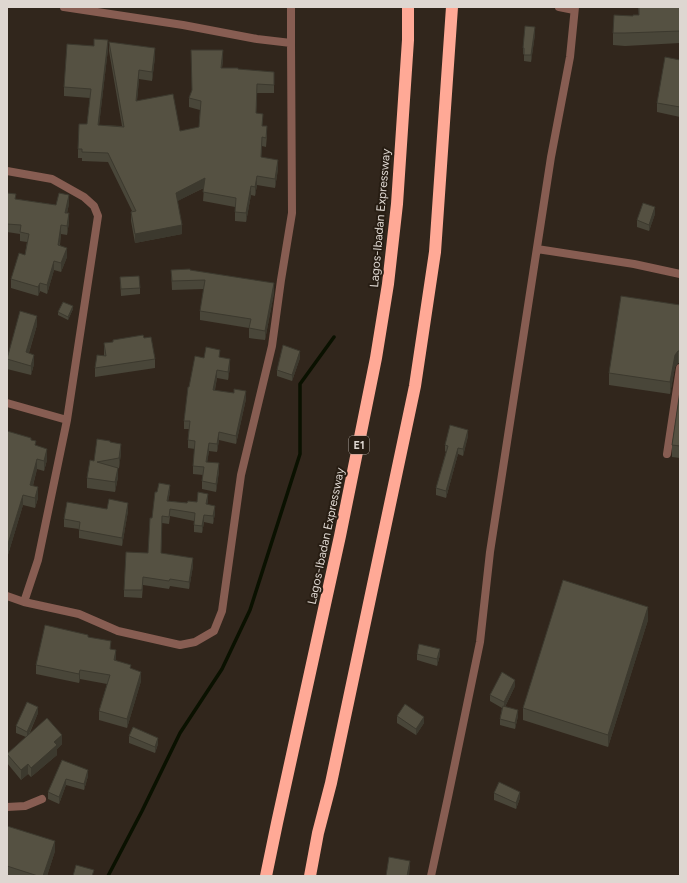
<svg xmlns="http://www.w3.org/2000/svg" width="687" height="883" viewBox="0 0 687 883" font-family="Figtree,sans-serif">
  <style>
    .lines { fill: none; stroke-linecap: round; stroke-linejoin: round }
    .stream { stroke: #0a1100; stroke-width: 3.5 }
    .minor { stroke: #875d52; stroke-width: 8 }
    .motorway { stroke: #ffa996; stroke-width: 12 }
    .wall { fill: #494639 }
    .shaded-wall { fill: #3c392e }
    .building { fill: #555142; stroke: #3c392e }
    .labels { text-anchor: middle; stroke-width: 4; stroke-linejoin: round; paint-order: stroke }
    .shield { fill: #271d13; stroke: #a79f98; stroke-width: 1 }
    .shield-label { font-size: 11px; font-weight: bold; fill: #ded7d1 }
    .street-label { font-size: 12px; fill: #ded7d1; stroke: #271d13 }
  </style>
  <rect width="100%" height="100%" fill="#31261c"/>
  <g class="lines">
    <path class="stream" d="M108 876 142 811 180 733 222 669 250 610 300 454V384L334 337"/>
    <path class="minor" d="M64 7 183 25 257 39 291 43V7
      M559 7 574 10
      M7 171 52 179 84 197 94 206 98 216 67 420 38 560 24 602
      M537 249 634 264 680 274
      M7 403 67 420
      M667 454 680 368
      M7 596 24 602 79 614 118 631 180 645 195 642 214 631 222 611 241 475 272 346 281 280 292 213 291 43
      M7 807 25 806 42 799
      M431 876 448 797 480 642 490 552 551 157 570 57 575 7"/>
    <path class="motorway" d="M266 876 277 823 340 536 376 358 388 284 397 204 408 40V7
      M310 876 318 833 331 783 415 386 435 252 452 7"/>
  </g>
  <path class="wall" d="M638 7H680V43L625 46 613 45V33L633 16 639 15Z
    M535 34 531 62 524 61V54H523V48Z
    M109 42 155 57 152 81 139 79 137 101 180 131 199 127 200 110 189 107V98L223 59 222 68 238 69 274 81V93H257L256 113 267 135 266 147 262 146 261 157 278 169 275 188 257 185 255 196 251 195 246 222 235 221V207L203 201 204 188 177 201 182 234 135 243 131 221V212L132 211 108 162 82 161V158H78V149L87 124 90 98 64 96V87L94 46 108 49 99 125 122 126 109 51Z
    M680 60V117L657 112V103Z
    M7 193 16 199 56 205 69 204 67 213 69 222 67 235 61 234 60 245 67 257 61 272 54 270 47 294 40 291 38 296 11 288V279L25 255 27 242 20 241V234L7 232Z
    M655 214 649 231 637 227V220Z
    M171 270H190L274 293 265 340 249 338V328L200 320V311L204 289 172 290Z
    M120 277 140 288V294L121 296Z
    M680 305V363H678L675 367 670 394 609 385V373Z
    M73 309 68 320 58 315V312Z
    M37 325 29 353 34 364 31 375 7 369V359Z
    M144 338 155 359V368L95 377V368L104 356V343Z
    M220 357 230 367 228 380 217 378 215 390 246 399 236 444 219 440 217 452 209 451 207 462 219 471 216 492 202 489V481L203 475 193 474V466L195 449 188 448V440L189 429H184V421L189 387 204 358Z
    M300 358 292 381 277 376V370Z
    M680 391V458L672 457V445Z
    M7 431 31 440 47 460 44 471 37 469 33 486 38 498 35 508 23 505 7 558Z
    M468 436 463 456 458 454 446 498 436 495V488L446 452 445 451V445Z
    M110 442 121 453 119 468H118V477L115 492 87 488V478L94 461Z
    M170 492 168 501 187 503 208 501 207 504 215 513 213 524 204 522 202 533 194 532V521L170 516 169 524 162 523 161 553 193 566 189 589 170 586 169 589 143 585 142 598 124 597V590L148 553Z
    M107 509 128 511 122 546 79 538V529L64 527V519Z
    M648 620 608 747 523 720V708Z
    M88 637 111 649 116 659 115 660 131 669 141 681 127 728 99 720V711L107 684 80 679 79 683 36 674V665Z
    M417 654 440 655 437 666 417 660Z
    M515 686 505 707 518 716 515 729 500 725V719L502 708 490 701V695Z
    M38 713 29 735 62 744 57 749V755L31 777 28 774 21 780 7 763V754L26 737 16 733V726Z
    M397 716 424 723 416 735 397 723Z
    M129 736 158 744 155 753 129 743Z
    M62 760 88 776 84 790 66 785 59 804 48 799V792Z
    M494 793 520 798 516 809 494 800Z
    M7 826 55 851 47 876H9L7 875Z"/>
  <path class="shaded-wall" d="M535 27V34L531 62V55Z
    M108 40V49L98 134V125Z
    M155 48V57L152 81V72Z
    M223 50V59L221 77V68Z
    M139 70V79L136 110V101Z
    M278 160V169L275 188V179Z
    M257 176V185L255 196V187Z
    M205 178V187L176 202V193Z
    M251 186V195L246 222V213Z
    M69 195V204L65 222V213Z
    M655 207V214L649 231V225Z
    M69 213V222L67 235V226Z
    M61 225V234L58 254V245Z
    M182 225V234L135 243V234Z
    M67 248V257L61 272V263Z
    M54 261V270L47 294V285Z
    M40 283V291L38 296V287Z
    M274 283V293L265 340V331Z
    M73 306V309L68 320V317Z
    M37 316V325L26 362V352Z
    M300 351V358L292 381V375Z
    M678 351V363L675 367 670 394V382L675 355Z
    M34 355V364L31 375V366Z
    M230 359V367L228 380V372Z
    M217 370V378L213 398V390Z
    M246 391V399L236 444V436Z
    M468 430V436L463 456V449Z
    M219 432V440L217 452V444Z
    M209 443V451L206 470V462Z
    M121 444V453L119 468V458Z
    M458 448V454L446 498V491Z
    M47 449V460L44 471V461Z
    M37 459V469L30 496V485Z
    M219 463V471L216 492V484Z
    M118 468V477L115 492V482Z
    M170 485V492L167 508V501Z
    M38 487V498L35 508V498Z
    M208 494V501L206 511V504Z
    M23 495V505L7 558V547Z
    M128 503V511L122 546V538Z
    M215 506V513L213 524V516Z
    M204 515V522L202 533V526Z
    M193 558V566L189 589V582Z
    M648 607V620L608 747V735Z
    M440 649V655L437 666V659Z
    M116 650V659L114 669V660Z
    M80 670V679L79 683V674Z
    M141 672V681L127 728V719Z
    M515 680V686L504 709V702Z
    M38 707V713L27 738V732Z
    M518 710V716L515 729V723Z
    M424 717V723L416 735V729Z
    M62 735V744L57 749V755L31 777V768L54 742Z
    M158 738V744L155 753V747Z
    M28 764V774L21 780V770Z
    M88 770V776L84 790V784Z
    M66 779V785L59 804V797Z
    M520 792V798L516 809V803Z
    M55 841V851L47 876H43Z
    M410 861V868L409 876H407Z"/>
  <path class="building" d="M639 7H680V31L625 33H613L614 15 633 16V15H639Z
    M525 26 535 27 531 55H524V48H523Z
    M94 39 108 40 98 125 124 127 109 42 155 48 152 72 139 70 136 101 173 94 180 131 199 127 201 101 189 98 192 90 191 50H223L221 68H238V69L274 72V85L257 84 256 113 263 114 262 126H267L266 138 262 137 261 157 278 160 275 179 257 176 255 187 251 186 246 213 235 212 236 198 203 192 205 178 176 193 182 225 135 234 131 212 136 211 108 153 82 152V149H78L79 124H87L91 89 64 87 67 44 94 46Z
    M665 57 680 60V107L657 103Z
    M7 193 16 194 15 199 56 205 59 193 69 195 65 213H69L67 226 61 225 58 245 67 248 61 263 54 261 47 285 40 283 38 287 11 279 19 253 25 255 29 234 20 232 21 225 7 224Z
    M643 203 655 207 649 225 637 220Z
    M190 269V270L274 283 265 331 249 328 251 319 200 311 205 280 172 281 171 270Z
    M139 276 140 288 121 289 120 277Z
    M621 296 680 305V351H678L675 355 670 382 609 373Z
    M63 302 73 306 68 317 58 312Z
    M20 311 37 316 26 352 34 355 31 366 7 359Z
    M143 335 144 338 151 337 155 359 95 368 97 355 106 356 104 343 113 342V340Z
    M283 345 300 351 292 375 277 370Z
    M206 347 220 350 219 357 230 359 228 372 217 370 213 390 234 393V389L246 391 236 436 219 432 217 444 209 443 206 462 219 463 216 484 202 481 204 467 193 466 195 441 188 440 190 421H184L188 387H189L195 356 204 358Z
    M680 391V446L672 445Z
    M450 425 468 430 463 449 458 448 446 491 436 488 448 446 445 445Z
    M7 431 31 438V440L36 441 35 445 47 449 44 461 37 459 30 485 38 487 35 498 23 495 7 547Z
    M97 439 110 441V442L121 444 119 458 97 462 118 468 115 482 87 478 90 460 94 461Z
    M159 483 170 485 167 501 187 503 188 501 197 502 198 492 208 494 206 504 215 506 213 516 204 515 202 526 194 525 195 513 170 509 169 517 162 516 161 553 193 558 189 582 170 579 169 581 143 577 142 590H124L126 552 148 553 150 518H152L155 492H157Z
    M109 499 128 503 122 538 79 530 80 522 64 519 67 502 107 509Z
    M563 580 648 607 608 735 523 708Z
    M45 625 88 635V637L111 641 110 649 116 650 114 660 131 665 130 668 141 672 127 719 99 711 110 675 80 670 79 674 36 665Z
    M419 644 440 649 437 659 417 654Z
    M502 672 515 680 504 702 490 695Z
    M27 702 38 707 27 732 16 726Z
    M405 704 424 717 416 729 397 716Z
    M503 706 518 710 515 723 500 719Z
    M47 718 62 735 54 742 57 745 31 768 28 764 21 770 7 754Z
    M133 727 158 738 155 747 129 736Z
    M62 760 88 770 84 784 66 779 59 797 48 792Z
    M499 782 520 792 516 803 494 793Z
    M7 826 55 841 43 876H38L7 866Z
    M389 857 410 861 407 876H386Z
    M76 865 94 870 92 876H73Z"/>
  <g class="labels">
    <rect class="shield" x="349" y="436" width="20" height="18" rx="3"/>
    <g class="shield-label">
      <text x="359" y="449">E1</text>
    </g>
    <g class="street-label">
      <text transform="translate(380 218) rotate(-85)" y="4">Lagos-Ibadan Expressway</text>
      <text transform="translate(326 536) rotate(-78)" y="4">Lagos-Ibadan Expressway</text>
    </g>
  </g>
  <rect width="687" height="883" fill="none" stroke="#ded7d1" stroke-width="16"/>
</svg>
